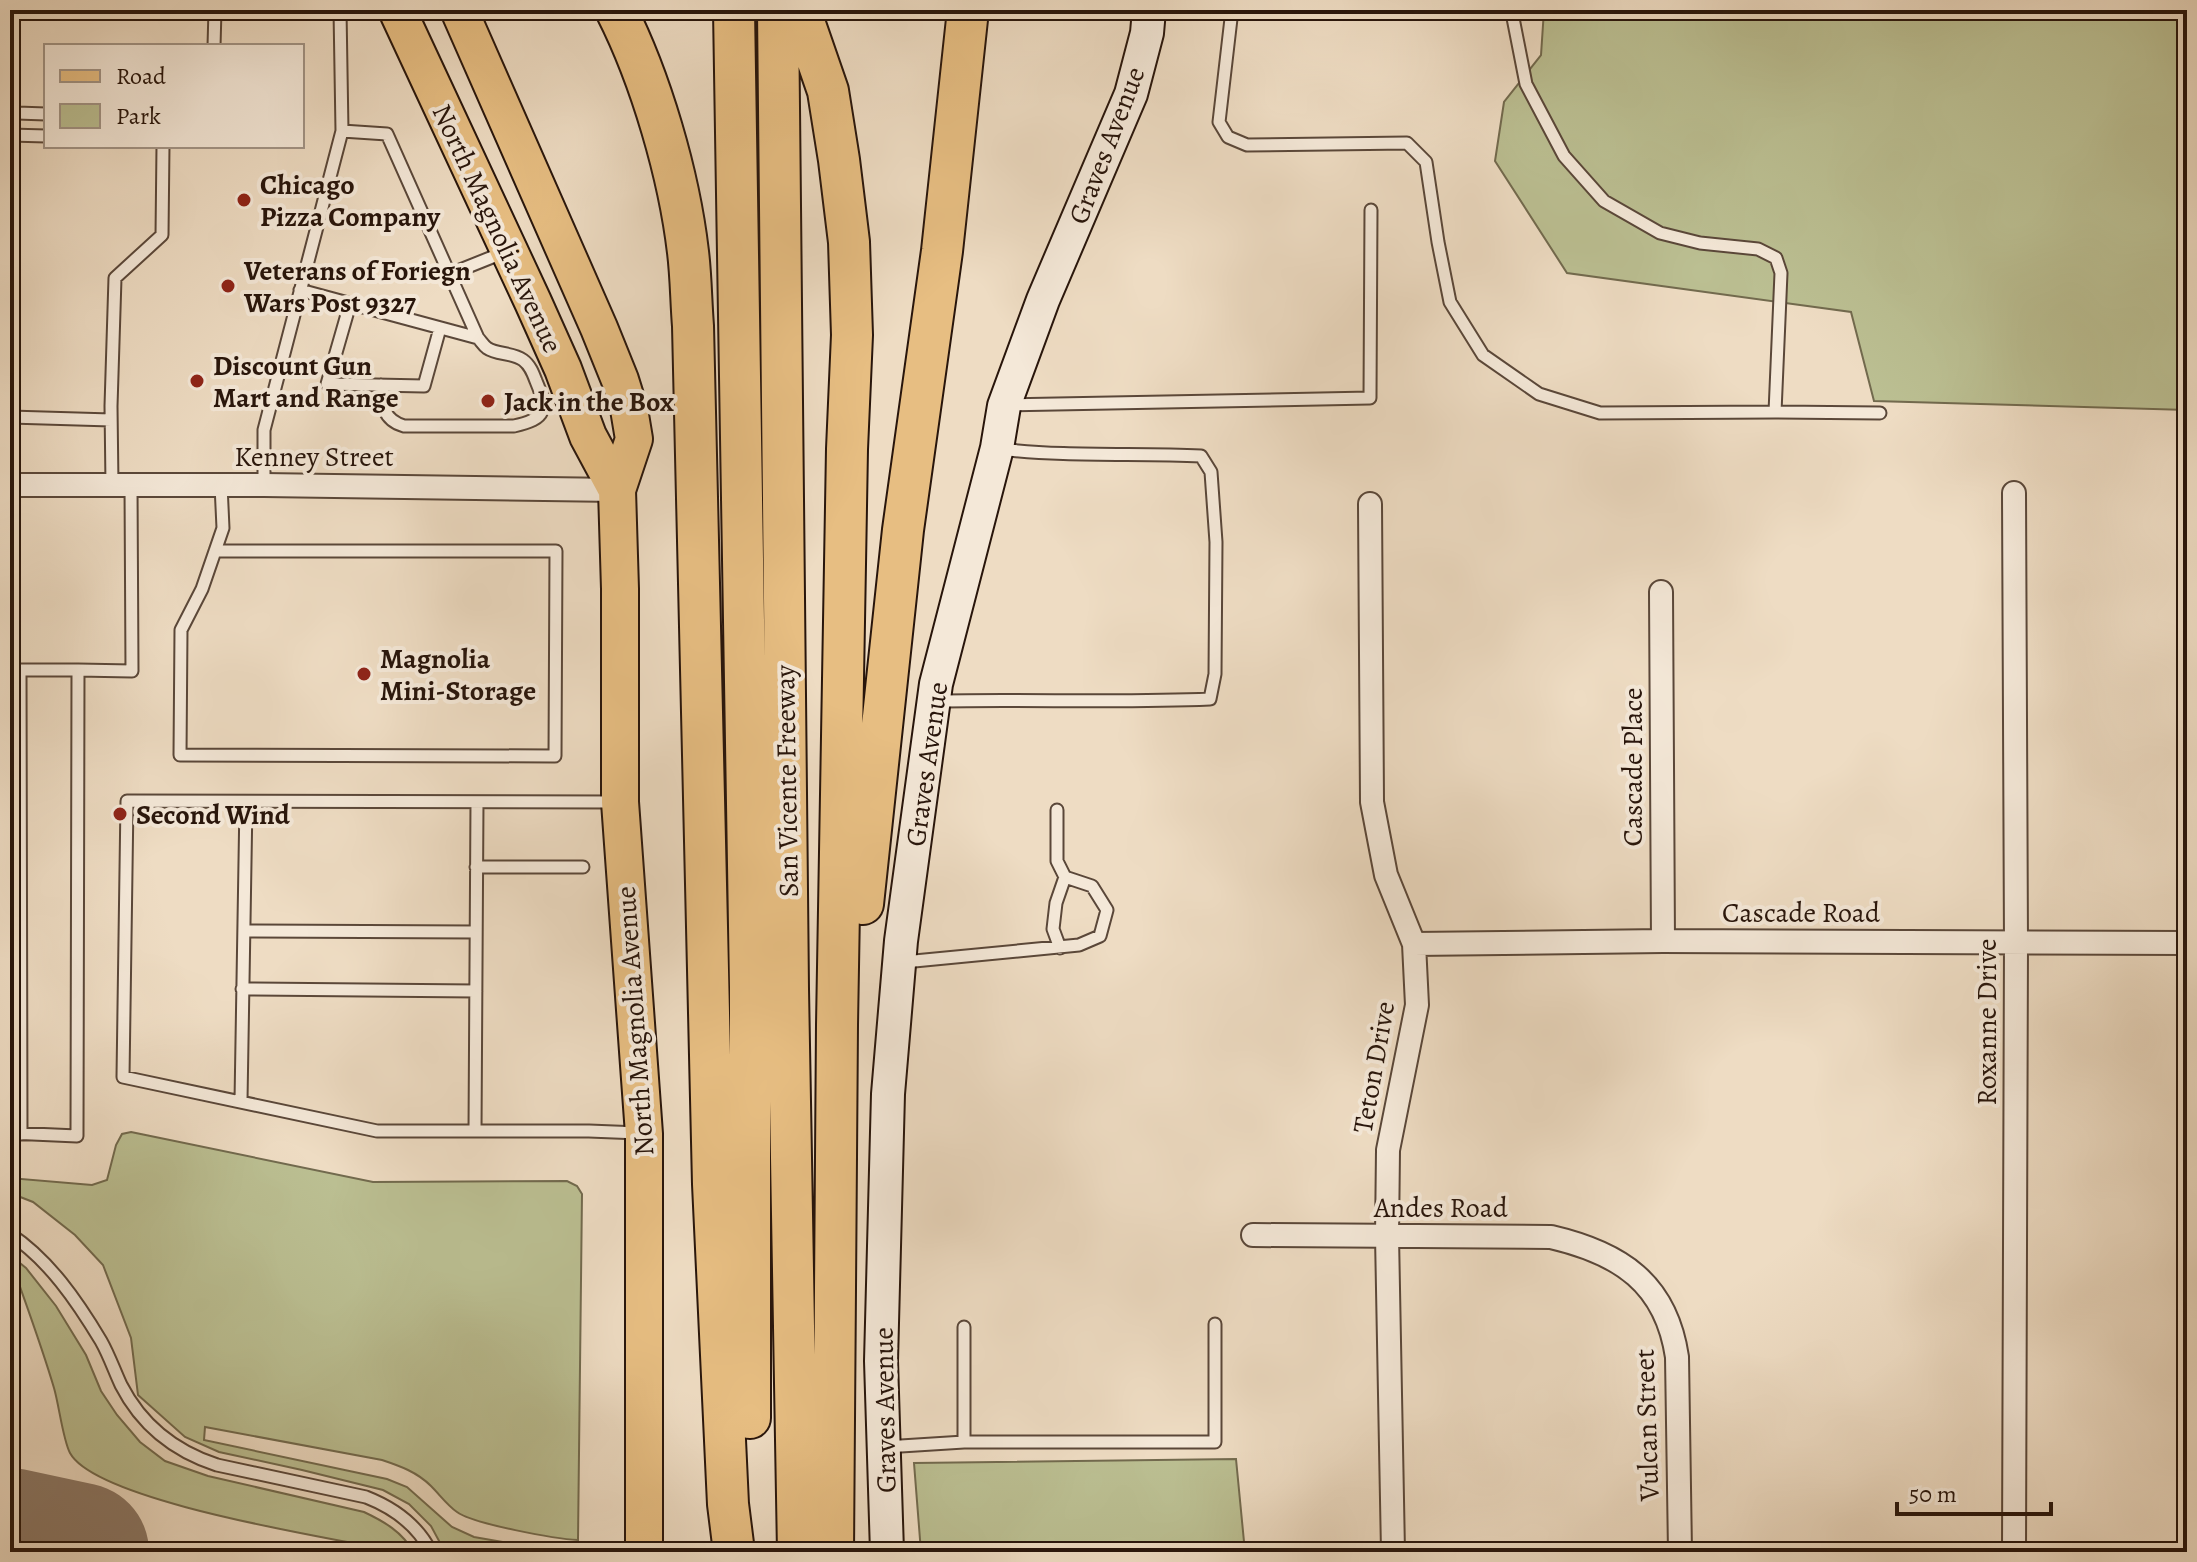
<svg xmlns="http://www.w3.org/2000/svg" width="2197" height="1562" viewBox="0 0 2197 1562" font-family="Alegreya,serif">
  <style>
    .green { fill: #bbbf92; stroke: #726a4e; stroke-width: 2 }
    .lines { fill: none; stroke-linecap: round; stroke-linejoin: round }
    .runway { stroke: #8b7867; stroke-width: 138 }
    .service-casing { stroke: #5a4739; stroke-width: 15 }
    .minor-casing { stroke: #5a4739; stroke-width: 26 }
    .secondary-casing { stroke: #28150b; stroke-width: 36 }
    .primary-casing { stroke: #28150b; stroke-width: 40 }
    .motorway-casing { stroke: #28150b; stroke-width: 44 }
    .service { stroke: #f4e8d8; stroke-width: 11 }
    .minor { stroke: #f4e8d8; stroke-width: 22 }
    .secondary { stroke: #f4e8d8; stroke-width: 32 }
    .primary { stroke: #e7be82; stroke-width: 36 }
    .motorway { stroke: #e7be82; stroke-width: 40 }
    .poi-dot { fill: #8f2418; stroke: #f4e8d8; stroke-width: 3 }
    .labels { text-anchor: middle; stroke-width: 8; stroke-linejoin: round; paint-order: stroke }
    .street-label { font-size: 28px; fill: #28150b; stroke: #f4e8d8 }
    .poi-label { font-size: 28px; font-weight: bold; fill: #28150b; stroke: #f4e8d8; text-anchor: start }
  </style>
  <rect width="100%" height="100%" fill="#eedcc3"/>
  <filter id="stains"><feTurbulence type="fractalNoise" baseFrequency=".0025" numOctaves="4"/><feColorMatrix values="0 0 0 0 .2 0 0 0 0 .09 0 0 0 0 .02 0 0 0 .5 -.17"/></filter>
  <radialGradient id="worn" r=".72"><stop offset=".6" stop-color="#630" stop-opacity="0"/><stop offset="1" stop-color="#630" stop-opacity=".3"/></radialGradient>
  <path class="green" d="M1544 10H2187V410L1874 401 1851 312 1567 273 1495 161 1504 102 1541 55Z
    M131 1132 373 1182 567 1181 577 1186 582 1194 578 1540C556 1539 473 1524 457 1512 447 1505 440 1495 431 1486 417 1472 400 1466 382 1460L205 1427 204 1440 387 1479 407 1487 452 1527 474 1537 561 1552H445L431 1526 409 1504 383 1490 302 1470 219 1452 185 1437 138 1395 131 1338 103 1265 75 1235 33 1202 10 1193V1178L92 1185 107 1180 116 1145 122 1134Z
    M10 1255 26 1268 56 1306 86 1355 101 1391 117 1415 140 1442 165 1461 208 1476 364 1512C383 1521 403 1532 413 1552H377L363 1545C307 1534 95 1499 70 1453 63 1440 59 1405 54 1388 42 1347 27 1307 13 1267L10 1264Z
    M1236 1459 1245 1552H921L914 1463Z"/>
  <g class="lines">
    <path class="runway" d="M10 1537 80 1552"/>
    <g class="service-casing">
      <path id="service" d="M1232 10 1219 122 1228 137 1247 145 1407 143 1426 162 1438 242 1450 302 1483 355 1539 394 1600 413 1775 412 1781 273 1776 258 1758 249 1700 243 1660 233 1604 201 1564 156 1526 84 1513 18V10
        M214 46 215 10
        M10 106 17 113 46 114
        M10 135 46 136
        M450 274 505 252
        M300 290 478 338 387 134 342 131
        M350 304 327 384 424 386 440 328
        M381 385C382 405 383 420 404 426H514C547 419 548 409 536 381 533 373 530 365 523 360 512 352 497 355 487 348 483 345 481 341 478 338
        M1006 405 1370 398 1371 210
        M1775 412 1880 413
        M10 417 111 420
        M112 485 111 406 115 278 162 235 163 146
        M264 485V430L342 131 340 10
        M215 551H556L555 756 180 755 181 630 202 589 223 528 221 485
        M10 670H20L21 1134
        M78 670 132 671 131 485
        M938 701C1029 699 1119 703 1210 699L1215 674 1216 542 1211 472 1201 456C1134 453 1067 457 1000 449
        M616 802 127 801 123 1077 377 1131H589L639 1133
        M476 867H583
        M244 931 476 932
        M1060 948 1053 929 1056 903 1065 877
        M904 962 1079 945 1100 936 1107 910 1092 886 1065 877 1057 861V810
        M242 989 476 991
        M241 1101 246 802
        M475 1131 477 802
        M10 1133 77 1136 78 670H20
        M10 1234C49 1260 77 1301 101 1341 109 1355 114 1370 121 1385 142 1426 174 1451 217 1465L366 1497C394 1508 417 1524 431 1552
        M964 1327V1442
        M885 1447 964 1442H1215V1324"/>
    </g>
    <g class="minor-casing">
      <path id="minor" d="M10 485H264L617 490
        M1370 504 1372 802 1386 875 1414 944 1417 1005 1388 1150 1387 1236 1393 1552
        M1661 592 1663 941
        M1414 944 1663 941 2187 943
        M1253 1235 1551 1237C1620 1253 1666 1283 1677 1357L1680 1552
        M2014 1552 2016 943 2014 493"/>
    </g>
    <g class="secondary-casing">
      <path id="secondary" d="M887 1552 881 1361 888 1094 901 941 936 684 997 448 1004 406 1043 300 1131 94 1147 33 1149 10"/>
    </g>
    <g class="primary-casing">
      <path id="primary" d="M397 10 533 302 563 369 588 436 617 490
        M459 10 599 328 620 380 629 409 634 439 617 490 620 589V802L644 1134V1552"/>
    </g>
    <g class="motorway-casing">
      <path id="motorway" d="M616 10C651 79 679 175 688 252 691 276 691 301 693 326L713 1184 728 1504 734 1552
        M734 10 750 987V1418
        M778 10 788 989 798 1552
        M800 10 828 91 839 160 849 242 852 335 847 449 837 1025 833 1552
        M863 904 903 530 942 251 968 10"/>
    </g>
    <use href="#service" class="service"/>
    <use href="#minor" class="minor"/>
    <use href="#secondary" class="secondary"/>
    <use href="#primary" class="primary"/>
    <use href="#motorway" class="motorway"/>
  </g>
  <g class="poi-dot">
    <circle cx="244" cy="200" r="8"/>
    <circle cx="228" cy="286" r="8"/>
    <circle cx="197" cy="381" r="8"/>
    <circle cx="488" cy="401" r="8"/>
    <circle cx="364" cy="674" r="8"/>
    <circle cx="120" cy="814" r="8"/>
  </g>
  <g class="labels">
    <g class="street-label">
      <text transform="translate(1106 145) rotate(-69)" y="10">Graves Avenue</text>
      <text transform="translate(498 228) rotate(65)" y="10">North Magnolia Avenue</text>
      <text x="314" y="466">Kenney Street</text>
      <text transform="translate(926 764) rotate(-82)" y="10">Graves Avenue</text>
      <text transform="translate(1632 767) rotate(-90)" y="10">Cascade Place</text>
      <text transform="translate(786 781) rotate(-91)" y="10">San Vicente Freeway</text>
      <text x="1801" y="922">Cascade Road</text>
      <text transform="translate(634 1021) rotate(-94)" y="10">North Magnolia Avenue</text>
      <text transform="translate(1986 1022) rotate(-90)" y="10">Roxanne Drive</text>
      <text transform="translate(1373 1067) rotate(-80)" y="10">Teton Drive</text>
      <text x="1441" y="1217">Andes Road</text>
      <text transform="translate(884 1410) rotate(-91)" y="10">Graves Avenue</text>
      <text transform="translate(1646 1425) rotate(-92)" y="10">Vulcan Street</text>
    </g>
    <g class="poi-label">
      <text x="260" y="194">Chicago<tspan x="260" dy="32">Pizza Company</tspan></text>
      <text x="244" y="280">Veterans of Foriegn<tspan x="244" dy="32">Wars Post 9327</tspan></text>
      <text x="213" y="375">Discount Gun<tspan x="213" dy="32">Mart and Range</tspan></text>
      <text x="504" y="411">Jack in the Box</text>
      <text x="380" y="668">Magnolia<tspan x="380" dy="32">Mini-Storage</tspan></text>
      <text x="136" y="824">Second Wind</text>
    </g>
  </g>
  <rect width="2197" height="1562" fill="none" stroke="#eedcc3" stroke-width="40"/>
  <rect x="12" y="12" width="2173" height="1538" fill="none" stroke="#28150b" stroke-width="4"/>
  <rect x="20" y="20" width="2157" height="1522" fill="none" stroke="#28150b" stroke-width="2"/>
  <rect x="44" y="44" width="260" height="104" fill="#f4e8d8" stroke="#a29486" stroke-width="2"/>
  <rect x="60" y="70" width="40" height="12" fill="#e7be82" stroke="#a29486" stroke-width="2"/>
  <text x="116" y="84" font-size="24" fill="#28150b">Road</text>
  <rect x="60" y="104" width="40" height="24" fill="#bbbf92" stroke="#a29486" stroke-width="2"/>
  <text x="116" y="124" font-size="24" fill="#28150b">Park</text>
  <path d="M1897 1502v12h154v-12" fill="none" stroke="#28150b" stroke-width="4"/>
  <text x="1909" y="1502" font-size="24" fill="#28150b" stroke="#f4e8d8" stroke-width="6" paint-order="stroke">50 m</text>
  <rect width="100%" height="100%" filter="url(#stains)"/>
  <rect width="100%" height="100%" fill="url(#worn)"/>
</svg>
